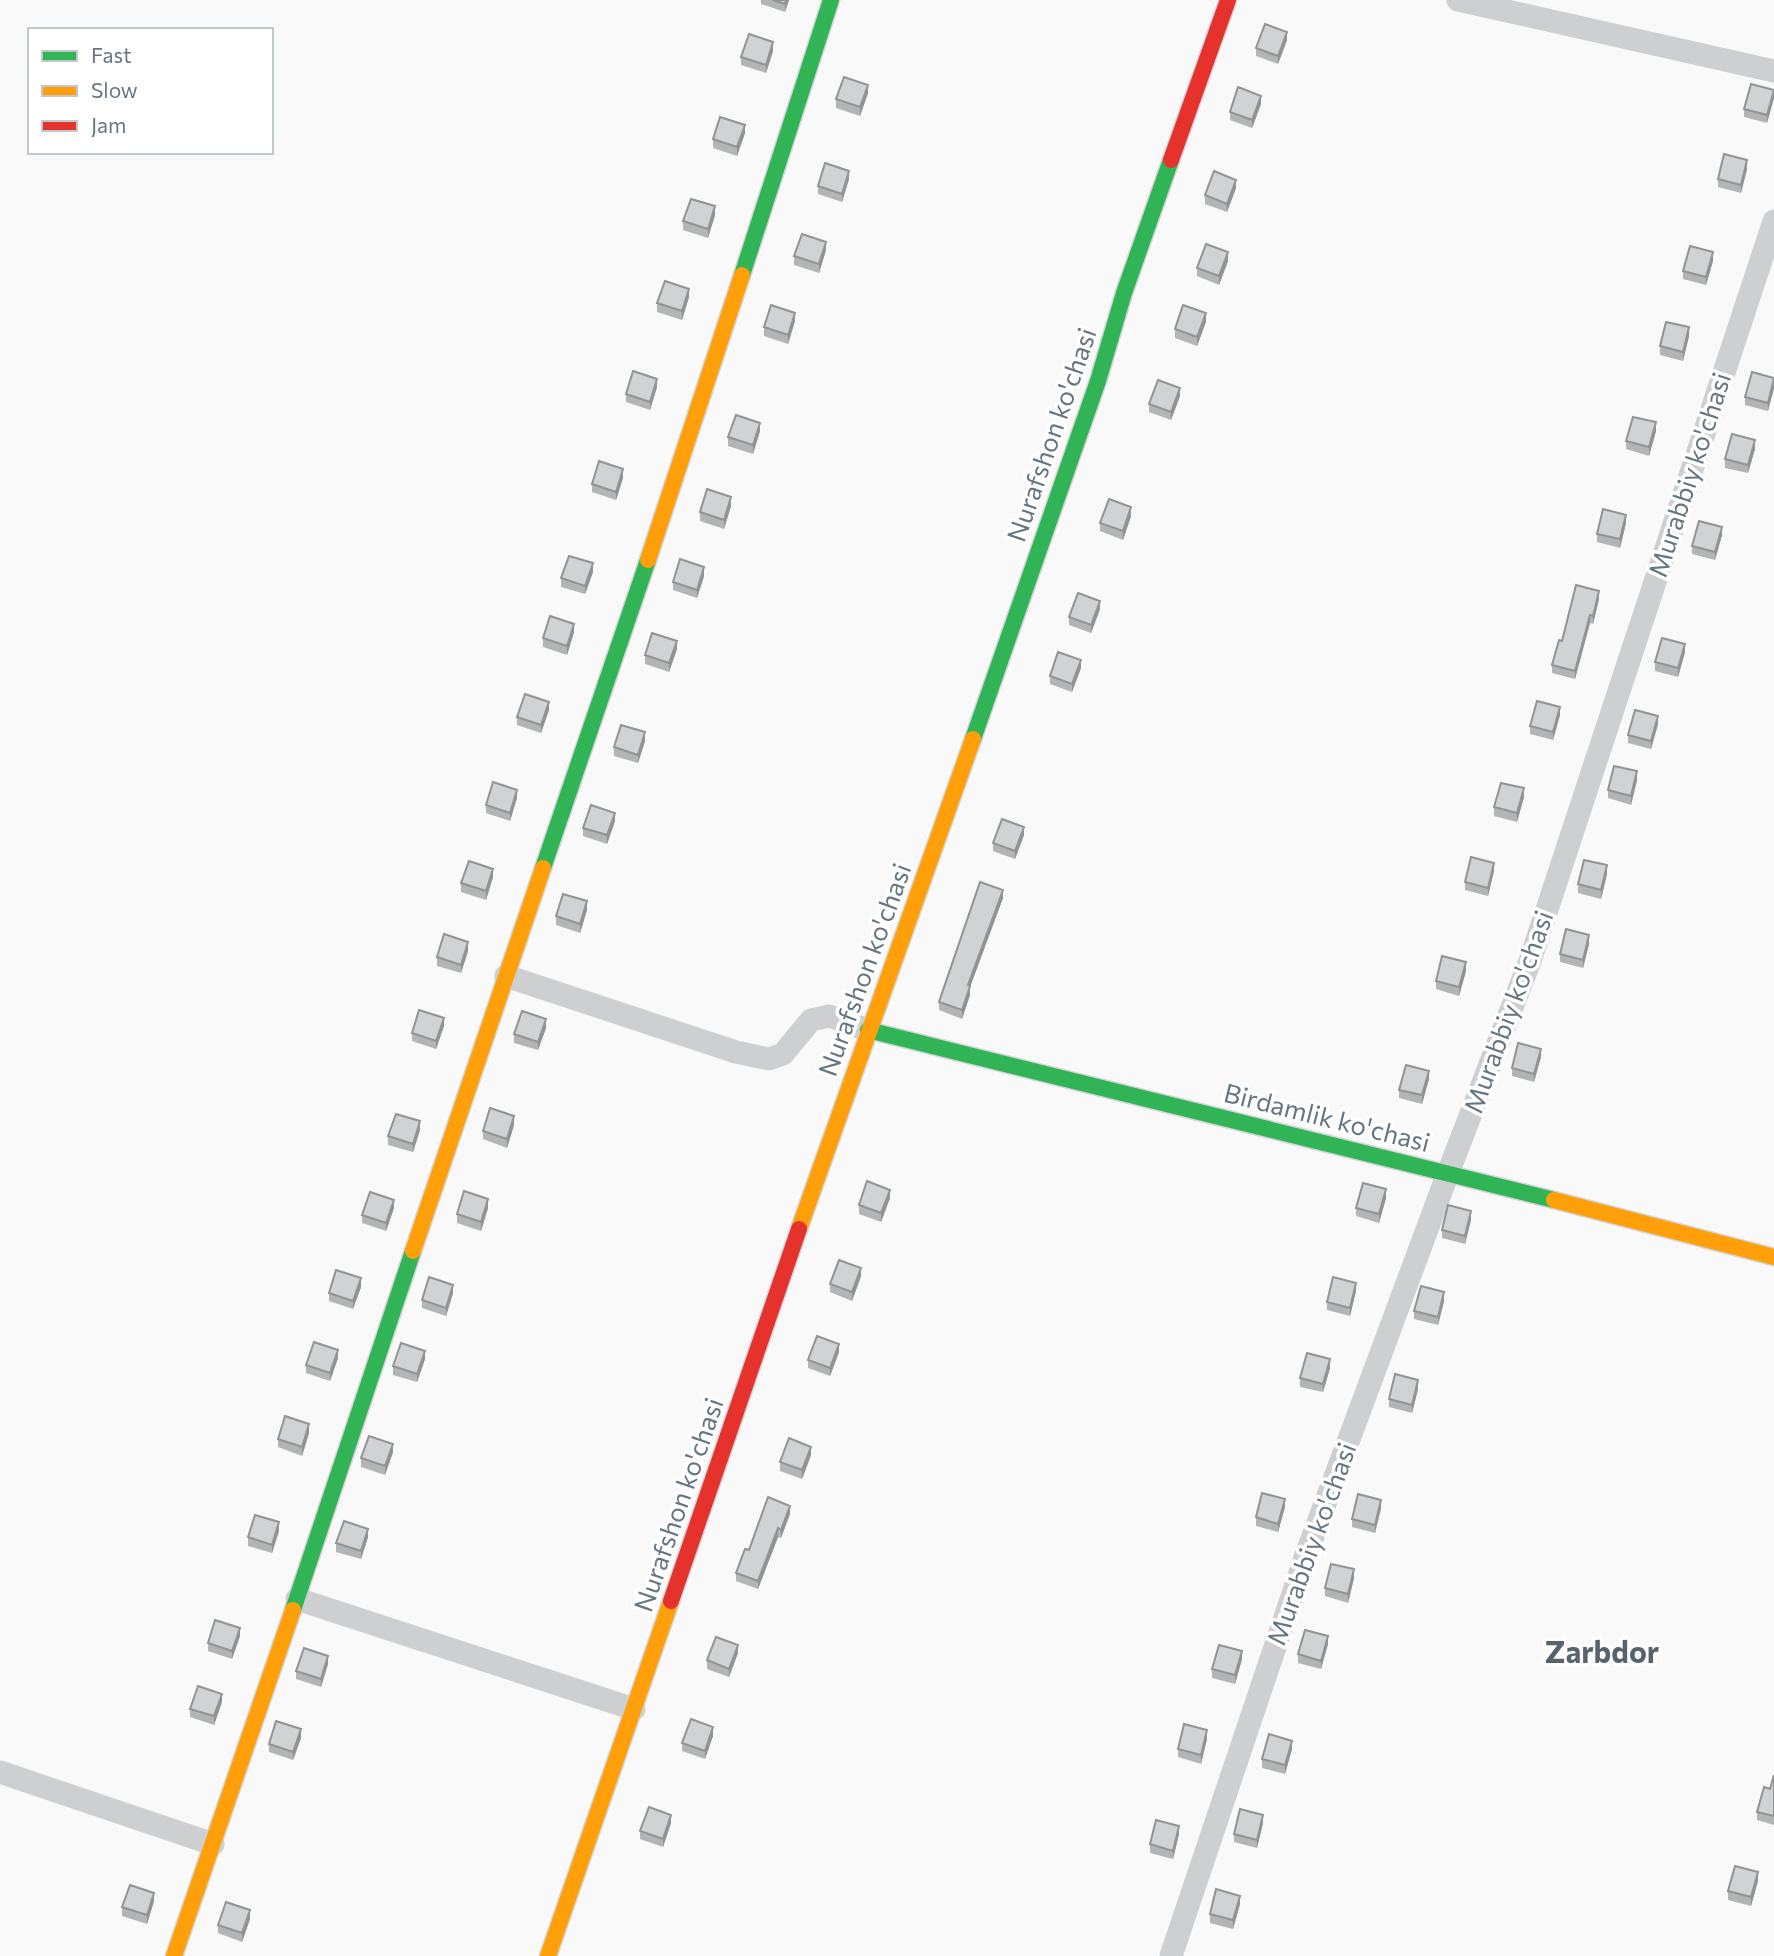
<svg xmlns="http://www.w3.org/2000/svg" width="1774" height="1956" viewBox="0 0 1774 1956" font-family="Commissioner,sans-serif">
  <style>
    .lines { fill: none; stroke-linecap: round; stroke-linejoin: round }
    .fast-casing { stroke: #d5d6d7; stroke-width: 19 }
    .slow-casing { stroke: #d5d6d7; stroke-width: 19 }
    .jam-casing { stroke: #d5d6d7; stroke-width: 19 }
    .street { stroke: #cecfd0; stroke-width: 23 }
    .fast { stroke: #30b455; stroke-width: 16 }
    .slow { stroke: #ff9f0a; stroke-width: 16 }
    .jam { stroke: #e5322d; stroke-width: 16 }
    .wall { fill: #b3b5b5 }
    .shaded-wall { fill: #929394 }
    .building { fill: #d0d2d3; stroke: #929394; stroke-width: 2 }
    .labels { text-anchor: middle; stroke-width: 7; stroke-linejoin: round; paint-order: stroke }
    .street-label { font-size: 26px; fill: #657683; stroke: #fff }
    .quarter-label { font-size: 30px; font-weight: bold; fill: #57646e; stroke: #fff }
  </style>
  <rect width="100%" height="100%" fill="#f9f9f9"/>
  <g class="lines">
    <g class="fast-casing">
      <path id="fast" d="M742 275 831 0
        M973 739 1098 381 1124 293 1171 160
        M543 868 648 560
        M868 1030 1554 1200
        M293 1610 413 1251"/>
    </g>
    <g class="slow-casing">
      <path id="slow" d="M648 560 742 275
        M1554 1200 1774 1257
        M799 1229 973 739
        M413 1251 543 868
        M174 1956 293 1610
        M548 1956 671 1601"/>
    </g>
    <g class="jam-casing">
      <path id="jam" d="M1171 160 1228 0
        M671 1601 799 1229"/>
    </g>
    <path class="street" d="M1458 0 1774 71
      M506 976 736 1052 769 1059 783 1054 811 1020 829 1016 868 1030
      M297 1599 634 1709
      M0 1772 213 1844
      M1171 1956 1306 1555 1448 1173 1530 961 1774 221"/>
    <use href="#fast" class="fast"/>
    <use href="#slow" class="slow"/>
    <use href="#jam" class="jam"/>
  </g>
  <path class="wall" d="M761 0H789L785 12 761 4Z
    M1287 40 1278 64 1256 56V48Z
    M773 51 766 73 741 65V57Z
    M868 93 860 116 836 108V99Z
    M1774 98 1767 123 1744 117V109Z
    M1261 104 1252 128 1230 120V112Z
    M745 133 737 156 713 148V139Z
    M1747 169 1741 193 1718 187V179Z
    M849 179 842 202 818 194V186Z
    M1236 188 1227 212 1205 204V195Z
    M715 215 708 238 683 230V221Z
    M826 250 819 273 794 265V256Z
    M1228 261 1219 285 1197 276V268Z
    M1713 261 1706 285 1683 279V271Z
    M689 297 682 320 657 312V303Z
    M795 321 788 344 764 336V327Z
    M1206 322 1197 346 1175 338V329Z
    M1689 336 1683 361 1660 355V346Z
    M1774 378 1768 411 1745 405V397Z
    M657 387 650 410 626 402V394Z
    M1180 396 1171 420 1149 412V404Z
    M760 431 753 454 728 446V437Z
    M1656 431 1649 456 1626 449V441Z
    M1755 449 1748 473 1725 468V459Z
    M623 478 616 500 592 492V484Z
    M731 506 724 529 700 521V512Z
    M1131 516 1123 540 1100 531V523Z
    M1626 523 1620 548 1597 542V534Z
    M1722 535 1715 560 1692 554V546Z
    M593 572 585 594 561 587V578Z
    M704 576 697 598 673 590V582Z
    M1599 599 1593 624 1590 623 1575 679 1552 673V665L1562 641Z
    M1100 609 1091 633 1069 625V617Z
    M574 632 567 655 543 647V638Z
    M677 649 669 672 645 664V655Z
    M1685 652 1678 677 1655 671V662Z
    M1081 668 1072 692 1050 684V676Z
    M549 710 541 733 517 725V717Z
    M1560 715 1553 740 1530 734V726Z
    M1658 724 1651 749 1628 743V735Z
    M645 741 638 763 614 756V747Z
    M1637 780 1631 805 1608 798V790Z
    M1524 797 1517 822 1494 816V807Z
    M517 798 510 821 486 813V805Z
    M615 821 607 844 583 836V828Z
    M1024 835 1015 859 993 851V843Z
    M1494 871 1488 896 1465 890V882Z
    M1607 874 1601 899 1578 893V884Z
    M493 877 486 900 461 892V883Z
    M1003 898 970 987V995L962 1019 939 1010V1002Z
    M587 910 580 933 556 925V916Z
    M1589 944 1583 968 1560 962V954Z
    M468 951 461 973 437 966V957Z
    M1466 971 1459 996 1436 989V981Z
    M444 1026 436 1049 412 1041V1033Z
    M546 1028 538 1050 514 1043V1034Z
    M1541 1057 1534 1082 1512 1076V1068Z
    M1429 1079 1422 1104 1399 1098V1090Z
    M514 1125 507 1148 483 1139V1131Z
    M420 1130 413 1152 388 1145V1136Z
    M890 1198 881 1222 859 1214V1205Z
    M1386 1198 1379 1223 1356 1216V1208Z
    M394 1208 386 1231 362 1223V1215Z
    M488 1208 481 1231 457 1223V1214Z
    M1471 1220 1465 1244 1442 1238V1230Z
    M861 1276 852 1301 830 1292V1284Z
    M361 1287 353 1309 329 1301V1293Z
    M1356 1291 1350 1316 1327 1310V1302Z
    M453 1293 446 1316 422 1308V1300Z
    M1444 1301 1438 1325 1414 1319V1311Z
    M839 1352 830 1376 808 1368V1360Z
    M338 1358 330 1381 306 1373V1365Z
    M425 1359 417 1382 393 1375V1366Z
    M1330 1368 1323 1392 1300 1387V1378Z
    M1418 1389 1412 1413 1389 1407V1399Z
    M309 1433 302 1456 278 1447V1439Z
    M393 1452 385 1475 361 1467V1458Z
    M811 1455 802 1479 780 1471V1462Z
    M1285 1507 1278 1532 1256 1526V1517Z
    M1381 1508 1375 1533 1352 1527V1519Z
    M790 1514 781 1538 778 1537 758 1589 736 1581V1573L749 1550Z
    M279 1531 272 1553 248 1546V1537Z
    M368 1537 361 1559 336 1552V1543Z
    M1354 1578 1348 1603 1325 1596V1588Z
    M240 1636 232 1659 208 1651V1643Z
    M1328 1644 1321 1669 1298 1663V1654Z
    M738 1653 729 1677 707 1669V1660Z
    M1242 1659 1235 1684 1212 1678V1669Z
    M328 1664 321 1687 296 1679V1671Z
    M222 1702 214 1725 190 1717V1709Z
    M713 1736 705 1759 682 1751V1743Z
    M301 1738 293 1760 269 1752V1744Z
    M1207 1739 1201 1764 1178 1757V1749Z
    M1292 1749 1285 1774 1262 1768V1759Z
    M1774 1775V1825L1757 1820V1812L1770 1789Z
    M671 1823 663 1847 640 1839V1831Z
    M1263 1823 1257 1848 1234 1842V1834Z
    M1179 1834 1173 1859 1150 1853V1844Z
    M1758 1881 1751 1906 1728 1900V1891Z
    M154 1901 147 1924 122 1916V1907Z
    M1240 1904 1233 1929 1210 1923V1914Z
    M250 1919 242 1942 218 1933V1925Z"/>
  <path class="shaded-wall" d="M786 0H789L785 12V4Z
    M1287 32V40L1278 64V56Z
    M773 42V51L766 73V65Z
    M868 85V93L860 116V107Z
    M1774 90V98L1767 123V115Z
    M1261 96V104L1252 128V120Z
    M745 125V133L737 156V147Z
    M1747 160V169L1741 193V185Z
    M849 171V179L842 202V194Z
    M1236 180V188L1227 212V204Z
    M715 206V215L708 238V229Z
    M826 242V250L819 273V264Z
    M1228 252V261L1219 285V276Z
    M1713 252V261L1706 285V277Z
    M689 289V297L682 320V311Z
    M795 313V321L788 344V335Z
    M1206 313V322L1197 346V337Z
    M1689 327V336L1683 361V352Z
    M657 379V387L650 410V402Z
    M1774 380V389L1768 411V403Z
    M1180 388V396L1171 420V412Z
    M1656 422V431L1649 456V447Z
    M760 423V431L753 454V445Z
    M1755 440V449L1748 473V465Z
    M623 469V478L616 500V492Z
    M731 497V506L724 529V520Z
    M1131 507V516L1123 540V531Z
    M1626 515V523L1620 548V539Z
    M1722 527V535L1715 560V552Z
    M593 563V572L585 594V586Z
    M704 567V576L697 598V590Z
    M1599 591V599L1593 624V616Z
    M1100 601V609L1091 633V625Z
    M1590 615V623L1575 679V671Z
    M574 624V632L567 655V646Z
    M677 641V649L669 672V663Z
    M1685 644V652L1678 677V668Z
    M1081 660V668L1072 692V684Z
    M549 702V710L541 733V725Z
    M1560 707V715L1553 740V732Z
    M1658 716V724L1651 749V741Z
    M645 732V741L638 763V755Z
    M1637 771V780L1631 805V796Z
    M1524 788V797L1517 822V813Z
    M517 790V798L510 821V813Z
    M615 813V821L607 844V835Z
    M1024 827V835L1015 859V851Z
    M1494 863V871L1488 896V888Z
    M1607 865V874L1601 899V890Z
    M493 869V877L486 900V891Z
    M1003 890V898L970 987V995L962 1019V1010L968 985Z
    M587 901V910L580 933V924Z
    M1589 935V944L1583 968V960Z
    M468 942V951L461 973V965Z
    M1466 962V971L1459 996V987Z
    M444 1018V1026L436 1049V1041Z
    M546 1019V1028L538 1050V1042Z
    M1541 1049V1057L1534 1082V1074Z
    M1429 1071V1079L1422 1104V1095Z
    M514 1116V1125L507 1148V1139Z
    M420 1121V1130L413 1152V1144Z
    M1386 1189V1198L1379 1223V1214Z
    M890 1190V1198L881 1222V1213Z
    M488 1199V1208L481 1231V1222Z
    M394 1200V1208L386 1231V1223Z
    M1471 1211V1220L1465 1244V1236Z
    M861 1268V1276L852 1301V1292Z
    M361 1278V1287L353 1309V1301Z
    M1356 1283V1291L1350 1316V1308Z
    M453 1285V1293L446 1316V1308Z
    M1444 1292V1301L1438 1325V1317Z
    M839 1344V1352L830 1376V1368Z
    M338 1350V1358L330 1381V1373Z
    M425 1351V1359L417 1382V1374Z
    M1330 1359V1368L1323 1392V1384Z
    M1418 1380V1389L1412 1413V1405Z
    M309 1424V1433L302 1456V1447Z
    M393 1444V1452L385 1475V1466Z
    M811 1447V1455L802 1479V1470Z
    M1285 1499V1507L1278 1532V1524Z
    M1381 1500V1508L1375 1533V1525Z
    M790 1506V1514L781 1538V1530Z
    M279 1522V1531L272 1553V1545Z
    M778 1528V1537L758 1589V1581Z
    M368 1529V1537L361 1559V1551Z
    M1354 1569V1578L1348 1603V1594Z
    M240 1628V1636L232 1659V1651Z
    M1328 1636V1644L1321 1669V1661Z
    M738 1645V1653L729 1677V1669Z
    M1242 1651V1659L1235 1684V1675Z
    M328 1656V1664L321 1687V1679Z
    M222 1694V1702L214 1725V1716Z
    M713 1727V1736L705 1759V1751Z
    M301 1729V1738L293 1760V1752Z
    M1207 1730V1739L1201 1764V1755Z
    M1292 1741V1749L1285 1774V1765Z
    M671 1815V1823L663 1847V1839Z
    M1263 1815V1823L1257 1848V1840Z
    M1179 1826V1834L1173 1859V1851Z
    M1758 1872V1881L1751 1906V1897Z
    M154 1893V1901L147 1924V1915Z
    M1240 1896V1904L1233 1929V1920Z
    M250 1910V1919L242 1942V1933Z"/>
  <path class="building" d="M773 0H786L785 4Z
    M1265 24 1287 32 1278 56 1256 48Z
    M749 34 773 42 766 65 741 57Z
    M844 77 868 85 860 107 836 99Z
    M1751 84 1774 90 1767 115 1744 109Z
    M1238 87 1261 96 1252 120 1230 112Z
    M720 117 745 125 737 147 713 139Z
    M1724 154 1747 160 1741 185 1718 179Z
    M825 163 849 171 842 194 818 186Z
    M1214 171 1236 180 1227 204 1205 195Z
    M691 199 715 206 708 229 683 221Z
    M802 234 826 242 819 264 794 256Z
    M1206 244 1228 252 1219 276 1197 268Z
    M1690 246 1713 252 1706 277 1683 271Z
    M665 281 689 289 682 311 657 303Z
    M771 305 795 313 788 335 764 327Z
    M1183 305 1206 313 1197 337 1175 329Z
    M1666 322 1689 327 1683 352 1660 346Z
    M633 371 657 379 650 402 626 394Z
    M1752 372 1774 378 1768 403 1745 397Z
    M1158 380 1180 388 1171 412 1149 404Z
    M736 415 760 423 753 445 728 437Z
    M1633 417 1656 422 1649 447 1626 441Z
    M1732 434 1755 440 1748 465 1725 459Z
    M599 461 623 469 616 492 592 484Z
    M707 489 731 497 724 520 700 512Z
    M1109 499 1131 507 1123 531 1100 523Z
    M1603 509 1626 515 1620 539 1597 534Z
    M1699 521 1722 527 1715 552 1692 546Z
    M569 556 593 563 585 586 561 578Z
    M680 559 704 567 697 590 673 582Z
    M1576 585 1599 591 1593 616 1590 615 1575 671 1552 665 1559 640 1562 641Z
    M1078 593 1100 601 1091 625 1069 617Z
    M550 616 574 624 567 646 543 638Z
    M652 633 677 641 669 663 645 655Z
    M1662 638 1685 644 1678 668 1655 662Z
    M1058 652 1081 660 1072 684 1050 676Z
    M525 694 549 702 541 725 517 717Z
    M1537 701 1560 707 1553 732 1530 726Z
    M1635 710 1658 716 1651 741 1628 735Z
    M621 725 645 732 638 755 614 747Z
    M1614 766 1637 771 1631 796 1608 790Z
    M493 782 517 790 510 813 486 805Z
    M1501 783 1524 788 1517 813 1494 807Z
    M591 805 615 813 607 835 583 828Z
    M1002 819 1024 827 1015 851 993 843Z
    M1471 857 1494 863 1488 888 1465 882Z
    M1584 860 1607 865 1601 890 1578 884Z
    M469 861 493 869 486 891 461 883Z
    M980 882 1003 890 968 985 970 986 962 1010 939 1002Z
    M563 894 587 901 580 924 556 916Z
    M1566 929 1589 935 1583 960 1560 954Z
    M444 934 468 942 461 965 437 957Z
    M1442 956 1466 962 1459 987 1436 981Z
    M419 1010 444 1018 436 1041 412 1033Z
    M522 1011 546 1019 538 1042 514 1034Z
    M1518 1043 1541 1049 1534 1074 1512 1068Z
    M1406 1065 1429 1071 1422 1095 1399 1090Z
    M490 1108 514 1116 507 1139 483 1131Z
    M396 1114 420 1121 413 1144 388 1136Z
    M867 1181 890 1190 881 1213 859 1205Z
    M1363 1183 1386 1189 1379 1214 1356 1208Z
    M464 1191 488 1199 481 1222 457 1214Z
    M370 1192 394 1200 386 1223 362 1215Z
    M1448 1205 1471 1211 1465 1236 1442 1230Z
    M839 1260 861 1268 852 1292 830 1284Z
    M336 1270 361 1278 353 1301 329 1293Z
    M429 1277 453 1285 446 1308 422 1300Z
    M1333 1277 1356 1283 1350 1308 1327 1302Z
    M1421 1286 1444 1292 1438 1317 1414 1311Z
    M817 1336 839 1344 830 1368 808 1360Z
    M314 1342 338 1350 330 1373 306 1365Z
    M401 1343 425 1351 417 1374 393 1366Z
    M1307 1353 1330 1359 1323 1384 1300 1378Z
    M1395 1374 1418 1380 1412 1405 1389 1399Z
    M285 1416 309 1424 302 1447 278 1439Z
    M369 1436 393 1444 385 1466 361 1458Z
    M789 1438 811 1447 802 1470 780 1462Z
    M1262 1493 1285 1499 1278 1524 1256 1517Z
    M1358 1494 1381 1500 1375 1525 1352 1519Z
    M768 1497 790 1506 781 1530 778 1528 758 1581 736 1573 745 1549 749 1550Z
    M255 1515 279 1522 272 1545 248 1537Z
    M344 1521 368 1529 361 1551 336 1543Z
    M1331 1564 1354 1569 1348 1594 1325 1588Z
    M215 1620 240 1628 232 1651 208 1643Z
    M1305 1630 1328 1636 1321 1661 1298 1654Z
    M716 1637 738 1645 729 1669 707 1660Z
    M1219 1645 1242 1651 1235 1675 1212 1669Z
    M304 1648 328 1656 321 1679 296 1671Z
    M198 1686 222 1694 214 1716 190 1709Z
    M691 1719 713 1727 705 1751 682 1743Z
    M276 1721 301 1729 293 1752 269 1744Z
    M1184 1724 1207 1730 1201 1755 1178 1749Z
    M1269 1734 1292 1741 1285 1765 1262 1759Z
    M1774 1775V1816L1757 1812 1764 1787 1770 1789Z
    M649 1807 671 1815 663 1839 640 1831Z
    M1240 1809 1263 1815 1257 1840 1234 1834Z
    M1156 1820 1179 1826 1173 1851 1150 1844Z
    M1735 1866 1758 1872 1751 1897 1728 1891Z
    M130 1885 154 1893 147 1915 122 1907Z
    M1216 1889 1240 1896 1233 1920 1210 1914Z
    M226 1902 250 1910 242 1933 218 1925Z"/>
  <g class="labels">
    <g class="street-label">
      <text transform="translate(1052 435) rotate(-71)" y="9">Nurafshon ko'chasi</text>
      <text transform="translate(1690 475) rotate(-72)" y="9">Murabbiy ko'chasi</text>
      <text transform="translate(865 970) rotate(-70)" y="9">Nurafshon ko'chasi</text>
      <text transform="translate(1509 1012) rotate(-70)" y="9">Murabbiy ko'chasi</text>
      <text transform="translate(1327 1118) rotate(14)" y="9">Birdamlik ko'chasi</text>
      <text transform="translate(679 1505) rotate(-71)" y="9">Nurafshon ko'chasi</text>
      <text transform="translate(1312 1544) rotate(-70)" y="9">Murabbiy ko'chasi</text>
    </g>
    <g class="quarter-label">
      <text x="1602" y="1663">Zarbdor</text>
    </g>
  </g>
  <rect x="28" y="28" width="245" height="126" fill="#ffffff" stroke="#c1c8cd" stroke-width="2"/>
  <rect x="42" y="51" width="35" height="10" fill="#30b455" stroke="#c1c8cd" stroke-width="2"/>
  <text x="91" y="63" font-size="21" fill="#657683">Fast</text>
  <rect x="42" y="86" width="35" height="10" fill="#ff9f0a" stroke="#c1c8cd" stroke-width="2"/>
  <text x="91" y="98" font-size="21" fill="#657683">Slow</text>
  <rect x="42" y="121" width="35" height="10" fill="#e5322d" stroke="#c1c8cd" stroke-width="2"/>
  <text x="91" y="133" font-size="21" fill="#657683">Jam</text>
</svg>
